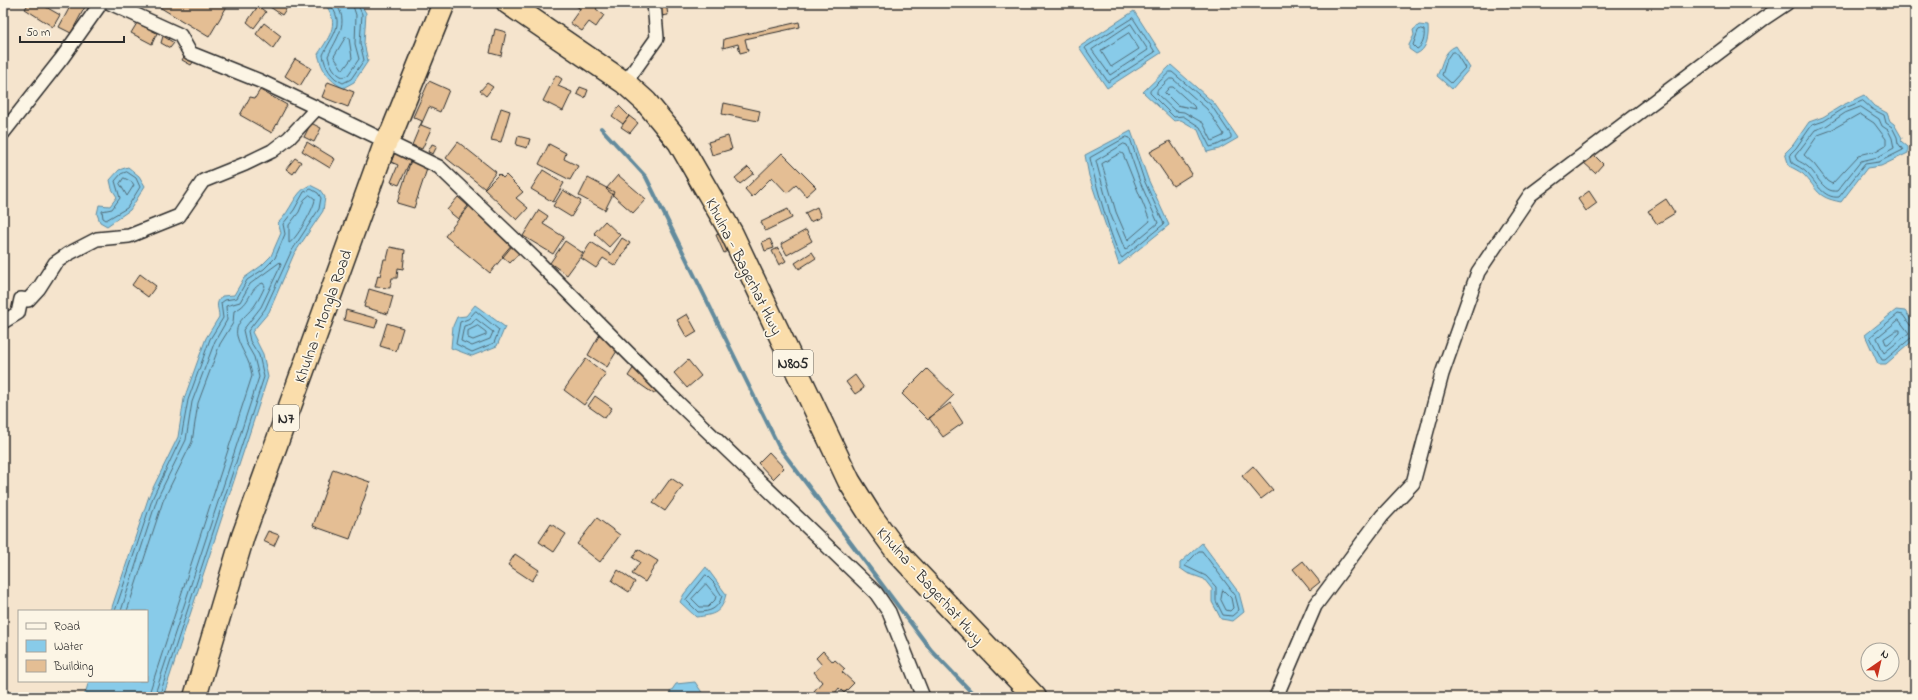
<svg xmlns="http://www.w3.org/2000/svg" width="1918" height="700" viewBox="0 0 1918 700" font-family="'Indie Flower',sans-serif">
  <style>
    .water { fill: #88cbe9; stroke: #638b9d }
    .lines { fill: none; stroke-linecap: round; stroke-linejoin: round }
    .shore { stroke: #506b77; stroke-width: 1 }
    .stream { stroke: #638b9d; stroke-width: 4 }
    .building { fill: #e4be94; stroke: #2b2b2b }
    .minor-casing { stroke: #2b2b2b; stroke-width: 16 }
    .trunk-casing { stroke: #2b2b2b; stroke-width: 25 }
    .minor { stroke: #fcf5e5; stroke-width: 13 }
    .trunk { stroke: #faddab; stroke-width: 22 }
    .labels { text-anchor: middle; stroke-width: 3.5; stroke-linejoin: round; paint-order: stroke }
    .shield { fill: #fcf5e5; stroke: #6a6863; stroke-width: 1 }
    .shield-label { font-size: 15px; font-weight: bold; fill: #2b2b2b }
    .street-label { font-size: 16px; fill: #2b2b2b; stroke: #fcf5e5 }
  </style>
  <rect width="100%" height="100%" fill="#f5e4cd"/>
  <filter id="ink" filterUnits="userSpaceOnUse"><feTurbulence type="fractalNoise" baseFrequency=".025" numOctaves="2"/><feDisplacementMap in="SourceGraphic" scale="8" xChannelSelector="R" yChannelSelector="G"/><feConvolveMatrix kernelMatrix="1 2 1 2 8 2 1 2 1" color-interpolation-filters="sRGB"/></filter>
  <g filter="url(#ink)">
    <path class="water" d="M324 3H360L366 13 364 43 368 61 354 82 343 88C328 80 322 70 318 54 331 35 340 22 324 3Z
      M1134 11 1161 53 1107 88 1079 47Z
      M1419 25 1428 26C1429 36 1427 50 1416 54L1409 49V45L1414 35 1413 30Z
      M1456 46 1470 68 1452 89 1437 76C1443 64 1443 51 1456 46Z
      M1171 65 1214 103 1238 138 1219 149 1207 152 1198 130 1181 120 1174 121 1143 92Z
      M1864 95 1874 106 1887 113 1890 121 1894 124 1902 138 1901 141 1908 147V153L1881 166 1867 168 1841 202C1815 197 1819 190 1803 174 1799 171 1793 168 1789 166L1785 153 1793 145 1809 122 1823 117 1841 106Z
      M1131 131 1148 179 1169 225 1119 265 1089 176 1085 155Z
      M128 167 139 176 145 186 130 210 107 226 100 222 97 214 99 205 110 206 117 197 112 189 110 180 119 170Z
      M310 185 320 190 325 197 323 211 294 254 269 312 252 332 263 354 268 377 163 697H84L89 681H147V611H111L113 604 149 496 178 437 184 399 206 338 219 317C219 307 214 305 222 296L234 295 244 278 261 266 271 256 281 233 278 223C292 210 294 192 310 185Z
      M475 305 505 327 497 346 472 356 451 348 453 326 457 317 466 316Z
      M1896 310 1905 311 1915 325V339L1886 364H1878L1865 335Z
      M1202 543 1239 593 1244 612 1233 621 1221 619 1212 602V589L1204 579 1187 573 1180 568V563Z
      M706 567 726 594C722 613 714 615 696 617L680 602 684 594Z
      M695 682 703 694 712 697H667L676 684Z"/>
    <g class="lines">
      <path class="shore" d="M329 3C347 25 331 36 323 55 325 67 331 78 343 83L351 79 364 60 360 43 362 14 357 3
        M335 3C351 22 336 39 328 56 330 65 335 74 343 77L348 75 359 59 355 44 356 15 352 3
        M1133 18 1155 52 1108 82 1085 48Z
        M1131 24 1148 50 1110 75 1092 50Z
        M1421 29 1424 30C1425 37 1423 46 1417 49L1413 45 1418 31Z
        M1129 33 1139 49 1111 67 1101 51Z
        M346 37 349 38 352 58 343 70 334 57Z
        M1452 52H1455L1465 68 1451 83 1442 75 1447 59Z
        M1170 72H1172L1211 105 1231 135V138L1217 145 1210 147 1200 127 1183 116 1174 117 1150 93V91Z
        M1170 79H1173L1207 109 1224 134 1223 136 1212 141 1203 123 1184 112 1175 111 1157 94V91Z
        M1170 87H1173L1194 106 1195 109 1177 105 1165 93Z
        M1863 101 1872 109 1884 115 1886 123 1892 127 1897 137 1898 143 1903 150 1879 162 1865 164 1839 197C1823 199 1816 182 1806 172 1802 168 1797 166 1792 163L1790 154 1796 148 1812 125 1824 121 1843 109Z
        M1861 107 1879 119 1882 126 1888 130 1892 138 1894 148 1878 157 1861 161 1837 191C1823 193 1817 174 1808 167 1805 164 1800 162 1797 160L1795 156 1815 130 1826 126 1845 113Z
        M1860 114 1874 123 1886 139V145L1876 151 1859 155 1832 184 1827 181 1814 164 1804 155 1818 135 1829 131Z
        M1127 137 1130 138 1144 180 1164 224 1122 258C1113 248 1093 174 1090 158Z
        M1124 144 1127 145 1140 182 1158 223 1125 250 1110 213 1096 161Z
        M1121 153 1123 154 1150 221 1128 240 1116 212 1102 164Z
        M127 172 136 178 140 187 127 208 106 220 103 218 102 211 112 209 120 198 115 181 121 174Z
        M124 178 132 182 134 185 127 196 120 184Z
        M310 195 315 199C315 207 296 240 289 243V225L299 212 304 200Z
        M476 311 499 330 494 343 472 352 456 344 460 322 468 319Z
        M476 319 493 332 490 339 472 346 461 341 464 326 471 324Z
        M1899 320 1909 333 1884 353 1877 338Z
        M478 326 486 332V335L473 340 468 338V331Z
        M1915 327 1910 325 1903 315 1898 314 1870 337 1882 360H1885L1911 338 1915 337
        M1897 330H1900V333L1888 344H1886L1884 339Z
        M1199 551H1202L1235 595 1239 610 1232 616 1223 615 1216 601V587L1206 576 1185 566Z
        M706 575 714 583 722 596C718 609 710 612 698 612L686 600Z
        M706 584 716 596 715 600 708 607H700L692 599Z
        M1223 590 1231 598 1233 608 1230 611 1226 610 1221 600Z
        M115 611 153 497 181 438 188 400 210 339 223 318 221 303 225 300 237 298 247 280 264 269 275 258 285 234 283 224 294 210 304 192 311 189 318 193 321 198 319 209 291 252 265 309 248 331 250 341 259 355 264 377 159 697
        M121 611 157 499 186 440 192 402 215 341 227 320 226 306 240 302 250 284 280 262 281 265 261 307 243 330 246 343 254 357 259 377 154 697
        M127 611 163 501 192 442 198 403 220 344 233 323 234 311C252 304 248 288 263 283L265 286C262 293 259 299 255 305 248 315 234 322 237 336 241 351 250 359 252 376L148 697"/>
      <path class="stream" d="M601 128 646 177 779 447 931 650 976 697"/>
    </g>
    <path class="building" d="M29 3H39L60 15 53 27 25 9Z
      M72 3 86 5 71 33 59 27Z
      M157 3H229L209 37 156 5Z
      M268 3H290L282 15 267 5Z
      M573 3H600L596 9 604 15 596 27 589 22 582 31 570 23 580 9Z
      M658 3H666L668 15 660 16Z
      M258 6 266 12 254 28 247 22Z
      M799 22 800 27 745 39 748 51 740 53 738 44 723 48 724 39Z
      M137 23 157 33 152 44 131 33Z
      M264 23 281 36 273 48 256 34Z
      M495 29 506 32 501 56 490 53Z
      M163 36 174 43 170 48 161 43Z
      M185 55 194 61 191 65 182 60Z
      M295 59 311 68 300 86 285 76Z
      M556 75 562 79 558 86 572 92 563 111 543 101Z
      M429 81 449 90 440 112 429 107 421 125 431 129 422 149 412 145 422 121 413 117Z
      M328 82 354 92 348 107 322 97Z
      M487 83 493 87 486 96 480 91Z
      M580 87 588 90 585 98 577 94Z
      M260 90 287 105 272 133 240 115 250 97 255 98Z
      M724 103 760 111 758 121 722 114Z
      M619 106 629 116 623 124 612 116Z
      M501 108 510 111 501 142 491 140Z
      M629 116 638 123 630 133 621 127Z
      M311 123 321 128 314 142 304 137Z
      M659 129 670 142 666 146 655 132Z
      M518 136 530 139 527 148 516 145Z
      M728 136 732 149 712 155 708 142Z
      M1170 141 1192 174 1173 186 1150 152Z
      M307 142 335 159 330 168 302 151Z
      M458 142 496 172 484 188 446 158Z
      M432 144 437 146 433 154 428 152Z
      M549 144 566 153 564 159 578 166 570 180 539 164Z
      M396 150 412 157 399 185 391 182 398 165 391 162Z
      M1591 152 1603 164 1595 173 1582 161Z
      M782 153 816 187 806 196 796 185 787 193 772 177 752 197 745 189Z
      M412 157 429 163 414 208 397 203Z
      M295 158 301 162 293 174 286 169Z
      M748 167 754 173 740 184 735 178Z
      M543 170 564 183 553 202 531 189Z
      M690 173 699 191 694 194 685 176Z
      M499 174 503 178 506 175 523 192 516 198 528 208 517 220 484 189Z
      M618 175 646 199 633 213 606 189Z
      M588 178 614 192 605 210 579 196Z
      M563 190 581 201 571 217 553 206Z
      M1589 191 1597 203 1586 211 1578 199Z
      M458 197 468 206 458 219 447 210Z
      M1666 199 1675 213 1657 224 1648 211Z
      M471 204 516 241 490 273 445 236Z
      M817 207 821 217 810 222 805 213Z
      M788 209 792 218 765 231 761 222Z
      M539 210 548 216 543 224 564 237 553 254 523 236Z
      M605 221 620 235 609 247 594 233Z
      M806 230 812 241 787 255 781 244Z
      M721 233 729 250 724 253 716 235Z
      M622 238 630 243 616 266 603 258 596 268 581 258 591 242 611 255Z
      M770 239 774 248 765 251 762 242Z
      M565 241 583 253 567 275 550 263Z
      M513 243 522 250 510 263 502 256Z
      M390 247 405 250 403 269 398 268 397 278H392L390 288 375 287 378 275 380 276 384 259H387Z
      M778 248 786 261 779 265 772 251Z
      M812 252 816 258 799 269 795 263Z
      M140 274 156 286 148 297 132 285Z
      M369 289 393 296 388 314 364 307Z
      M346 310 378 319 375 328 344 320Z
      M687 314 697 332 687 338 677 320Z
      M387 323 403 328 396 351 380 346Z
      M600 334 620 346 607 367 588 355Z
      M586 359 606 374 584 405 564 390Z
      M688 360 701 376 687 388 674 373Z
      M634 367 660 385 654 394 628 376Z
      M927 369 954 395 928 420 902 394Z
      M855 375 864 388 855 394 846 382Z
      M595 396 612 408 605 418 588 406Z
      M950 403 963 423 943 437 929 418Z
      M769 452 784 468 773 479 758 463Z
      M1253 466 1273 490 1261 499 1242 476Z
      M333 469 370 482 350 539 313 526Z
      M671 478 683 486 665 511 653 503Z
      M597 518 620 535 600 562 577 544Z
      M551 524 566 534 554 552 539 542Z
      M268 531 279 535 274 546 263 541Z
      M638 549 658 561 645 582 632 574 640 562 633 558Z
      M515 554 539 570 532 581 508 565Z
      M1303 561 1320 582 1310 590 1293 569Z
      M618 570 635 582 629 592 612 581Z
      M823 651 833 662 835 660 845 669 842 672 854 683 844 693 839 688 835 693 838 697H820L814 691 822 682 814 672 822 665 816 658Z"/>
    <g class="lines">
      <g class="minor-casing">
        <path id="minor" d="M110 3 180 35 190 53 260 81 317 108
          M625 83 657 38 654 3
          M3 133 62 58 101 3
          M3 322 18 313 21 299 28 300 39 288 55 263 68 254 97 239 129 236 179 216 203 181 245 164 272 151 289 138 317 108 439 167 535 259 671 396 876 593 889 612 923 697
          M1276 697 1315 606 1382 516 1413 483 1442 374 1478 272 1530 195 1763 19 1787 3"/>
      </g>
      <g class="trunk-casing">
        <path id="trunk" d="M508 3 625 83 646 102 679 142 732 234 849 481 871 516 898 553 1035 697
          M195 697 243 536 386 141 392 132 444 3"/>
      </g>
      <use href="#minor" class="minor"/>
      <use href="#trunk" class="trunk"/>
    </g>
  </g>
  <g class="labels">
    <g class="shield">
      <rect x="773" y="350" width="40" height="26" rx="3"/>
      <rect x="273" y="405" width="26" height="26" rx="3"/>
    </g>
    <g class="shield-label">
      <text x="793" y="368">N805</text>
      <text x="286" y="423">N7</text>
    </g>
    <g class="street-label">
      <text transform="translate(745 266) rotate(63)" y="6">Khulna - Bagerhat Hwy</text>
      <text transform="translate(322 316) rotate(-70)" y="6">Khulna - Mongla Road</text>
      <text transform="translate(931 585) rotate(48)" y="6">Khulna - Bagerhat Hwy</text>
    </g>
  </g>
  <rect width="1918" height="700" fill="none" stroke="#fcf5e5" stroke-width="16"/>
  <rect x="8" y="8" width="1902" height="684" fill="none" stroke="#2b2b2b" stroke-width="1.5" filter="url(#ink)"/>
  <rect x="18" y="610" width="130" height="72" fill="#fcf5e5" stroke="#a8a49b"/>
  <rect x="26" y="623" width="20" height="6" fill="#fcf5e5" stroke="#a8a49b"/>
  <text x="54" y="630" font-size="12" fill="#2b2b2b">Road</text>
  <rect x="26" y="640" width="20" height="12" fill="#88cbe9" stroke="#a8a49b"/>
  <text x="54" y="650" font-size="12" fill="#2b2b2b">Water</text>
  <rect x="26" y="660" width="20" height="12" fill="#e4be94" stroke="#a8a49b"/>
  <text x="54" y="670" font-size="12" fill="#2b2b2b">Building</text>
  <g transform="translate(1880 662) rotate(34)"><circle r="19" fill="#fcf5e5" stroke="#a8a49b"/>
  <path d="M0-3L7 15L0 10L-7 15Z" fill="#c8321e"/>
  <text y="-6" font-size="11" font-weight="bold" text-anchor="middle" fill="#2b2b2b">N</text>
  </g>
  <path d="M20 36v6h104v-6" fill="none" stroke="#2b2b2b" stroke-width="2"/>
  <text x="26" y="36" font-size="12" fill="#2b2b2b" stroke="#fcf5e5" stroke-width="3" paint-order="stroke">50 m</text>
</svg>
